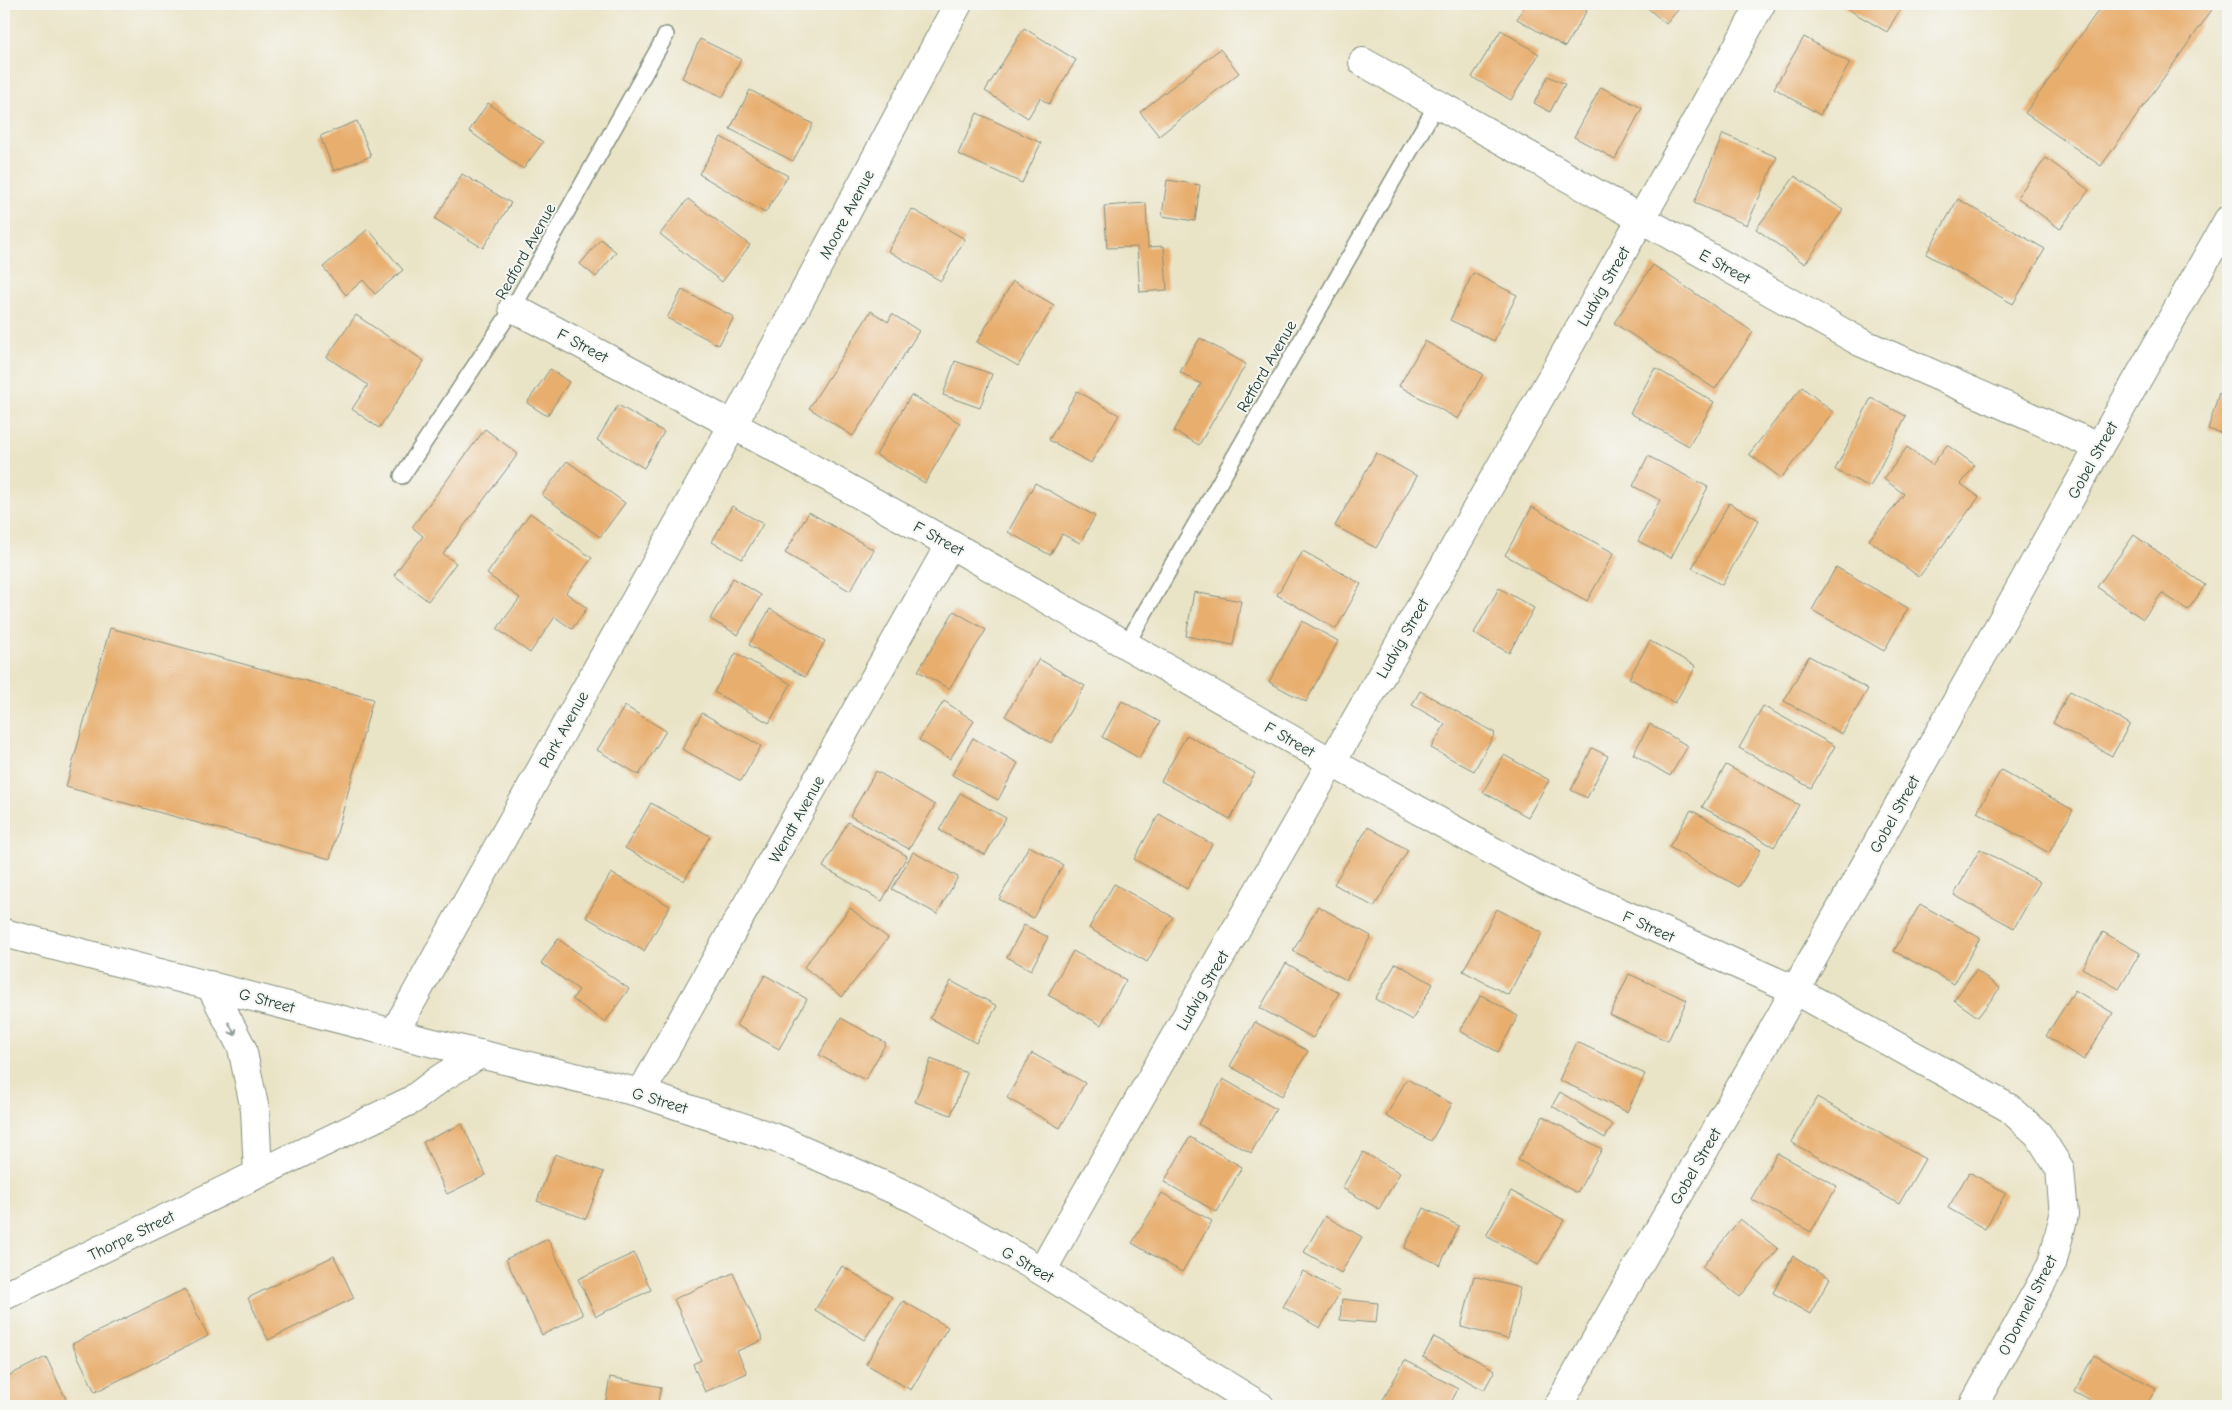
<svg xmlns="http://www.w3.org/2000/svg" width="2232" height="1410" viewBox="0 0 2232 1410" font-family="'Comic Neue',sans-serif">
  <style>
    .building { fill: #e8ae6e }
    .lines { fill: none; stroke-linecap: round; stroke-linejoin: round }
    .lane-casing { stroke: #84907e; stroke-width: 18 }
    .street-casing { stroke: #84907e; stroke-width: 30 }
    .secondary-casing { stroke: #84907e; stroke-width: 30 }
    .lane { stroke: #fff; stroke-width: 15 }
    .street { stroke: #fff; stroke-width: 28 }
    .secondary { stroke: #fff; stroke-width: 28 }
    .oneway { stroke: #8f9e9a }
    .labels { text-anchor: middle; stroke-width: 4; stroke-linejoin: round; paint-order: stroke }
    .street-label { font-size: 16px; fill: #1f3d34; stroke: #f6f6f2 }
  </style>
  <rect width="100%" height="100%" fill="#f6f6f2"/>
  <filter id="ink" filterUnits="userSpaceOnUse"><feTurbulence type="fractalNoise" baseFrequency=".02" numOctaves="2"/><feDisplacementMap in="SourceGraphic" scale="10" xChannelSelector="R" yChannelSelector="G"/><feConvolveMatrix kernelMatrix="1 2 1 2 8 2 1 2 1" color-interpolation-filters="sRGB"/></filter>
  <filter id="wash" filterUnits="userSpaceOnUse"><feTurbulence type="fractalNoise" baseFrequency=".0096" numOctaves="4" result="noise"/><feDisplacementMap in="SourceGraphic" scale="20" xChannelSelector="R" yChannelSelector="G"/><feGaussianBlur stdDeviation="1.12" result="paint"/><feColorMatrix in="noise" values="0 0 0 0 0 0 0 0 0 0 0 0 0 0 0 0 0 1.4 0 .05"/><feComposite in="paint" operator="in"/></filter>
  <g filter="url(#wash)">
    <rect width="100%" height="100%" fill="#eae4c7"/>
    <g id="blocks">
      <path class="building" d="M1526 4H1587L1590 5 1565 47 1517 19Z
        M1643 4H1683L1666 24Z
        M1839 4H1903L1887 32Z
        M2103 4H2216L2101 166 2025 113Z
        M1024 28 1076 60 1049 104 1040 98 1028 118 985 91Z
        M1501 30 1539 54 1511 100 1472 77Z
        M1804 37 1850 63 1820 115 1774 88Z
        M700 39 741 59 723 97 682 78Z
        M1220 49 1239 73 1159 136 1140 112Z
        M1548 76 1565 84 1550 112 1534 103Z
        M1601 87 1642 108 1615 159 1574 137Z
        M750 90 813 124 793 161 730 129Z
        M488 103 543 142 523 169 469 131Z
        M977 113 1041 143 1022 183 958 154Z
        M357 121 371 156 334 171 320 136Z
        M1723 134 1777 157 1747 225 1694 203Z
        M721 137 788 176 765 213 699 174Z
        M2046 158 2089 190 2060 229 2017 197Z
        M462 174 511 203 483 248 435 219Z
        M1795 176 1843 210 1805 264 1756 229Z
        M1167 180 1200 185 1195 221 1162 216Z
        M688 199 750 245 722 282 660 234Z
        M1958 199 2045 249 2013 304 1926 254Z
        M1146 203 1148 247 1164 246 1167 290 1140 292 1137 247 1107 248 1104 206Z
        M912 209 965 239 941 281 888 251Z
        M368 229 403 270 375 294 363 280 346 295 323 267Z
        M601 239 616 252 596 277 580 264Z
        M1653 265 1753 332 1715 389 1614 323Z
        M1473 273 1517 295 1494 341 1450 320Z
        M1013 281 1054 305 1018 366 977 342Z
        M682 290 734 317 719 345 667 318Z
        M871 311 888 322 892 314 919 331 853 436 809 408Z
        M356 315 424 361 379 428 352 409 368 385 327 357Z
        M1200 338 1246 364 1199 445 1174 431 1201 384 1180 372Z
        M1425 341 1483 374 1458 419 1399 386Z
        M955 361 992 374 980 408 943 395Z
        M1655 368 1714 402 1689 446 1630 413Z
        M550 369 569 382 547 416 527 403Z
        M1802 387 1833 412 1781 478 1749 454Z
        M1077 391 1119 415 1091 463 1049 440Z
        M2219 393 2228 395V435L2208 429Z
        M911 395 960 423 925 483 876 455Z
        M1871 398 1906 416 1870 487 1835 470Z
        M618 405 664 432 644 468 597 440Z
        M485 429 518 454 443 554 456 563 428 601 394 575 423 536 412 527Z
        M1947 445 1975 465 1961 484 1979 497 1919 577 1869 540 1904 494 1884 479 1907 447 1932 465Z
        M1376 453 1417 476 1376 548 1335 526Z
        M1648 456 1708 487 1671 558 1638 541 1660 500 1633 486Z
        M567 461 625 503 600 537 542 495Z
        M1035 483 1095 516 1080 543 1062 534 1050 555 1008 532Z
        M1729 503 1759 520 1722 585 1692 568Z
        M732 506 763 524 742 559 712 542Z
        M1532 507 1614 553 1587 601 1505 555Z
        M809 512 874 550 850 591 785 553Z
        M530 513 592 558 566 593 587 608 572 629 555 617 530 653 497 629 520 598 487 574Z
        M2134 535 2205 585 2188 610 2162 593 2143 619 2097 587Z
        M1303 551 1361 584 1336 629 1277 595Z
        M1836 567 1908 608 1884 651 1812 610Z
        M733 578 761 595 738 635 710 619Z
        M1499 588 1534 608 1509 653 1474 633Z
        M1194 592 1241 601 1233 645 1186 636Z
        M770 609 825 641 805 677 749 645Z
        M954 611 986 630 949 689 918 671Z
        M1302 621 1338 641 1306 702 1269 682Z
        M110 628 373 699 330 859 66 787Z
        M1650 641 1696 666 1675 703 1629 678Z
        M736 653 791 684 769 723 714 692Z
        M1809 656 1868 689 1842 734 1784 701Z
        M1039 659 1085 686 1051 743 1005 716Z
        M1420 691 1495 733 1474 771 1431 748 1445 724 1412 705Z
        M2070 691 2130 724 2112 756 2053 723Z
        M944 701 974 721 950 759 919 740Z
        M1122 701 1160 722 1139 758 1102 737Z
        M625 706 666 731 639 775 597 750Z
        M1763 706 1835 746 1811 788 1739 748Z
        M702 713 761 746 741 781 682 749Z
        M1650 724 1688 746 1670 776 1633 754Z
        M1187 735 1255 773 1230 819 1161 781Z
        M973 738 1018 763 998 800 952 775Z
        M1592 748 1608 756 1587 798 1571 790Z
        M1504 755 1549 780 1528 817 1483 792Z
        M1726 765 1799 805 1774 847 1702 807Z
        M2001 770 2073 810 2049 853 1977 812Z
        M876 771 935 805 909 849 850 816Z
        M960 793 1006 818 985 855 939 830Z
        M651 803 710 836 684 881 625 848Z
        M1691 810 1761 850 1739 887 1669 847Z
        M1159 814 1212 844 1187 889 1134 859Z
        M848 822 907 856 882 901 823 867Z
        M1368 827 1408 850 1374 907 1334 884Z
        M1029 846 1063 865 1033 918 999 899Z
        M1980 849 2040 882 2014 928 1954 895Z
        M913 852 958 877 937 914 892 889Z
        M611 873 670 906 644 951 586 917Z
        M1114 884 1173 917 1147 962 1089 928Z
        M1920 904 1980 938 1954 984 1894 951Z
        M1318 906 1371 936 1346 980 1293 951Z
        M850 908 888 938 842 997 804 967Z
        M1497 909 1542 933 1508 995 1463 971Z
        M1024 925 1048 937 1031 970 1007 957Z
        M2103 932 2140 953 2119 989 2082 968Z
        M558 939 629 989 605 1022 572 999 579 990 541 963Z
        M1073 951 1126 980 1101 1025 1048 995Z
        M1286 963 1339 993 1313 1038 1260 1008Z
        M1396 963 1433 984 1412 1020 1375 999Z
        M1976 970 2000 988 1978 1017 1954 1000Z
        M1629 974 1687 1000 1668 1041 1610 1015Z
        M765 975 807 999 779 1049 736 1025Z
        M951 981 997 1006 976 1043 930 1018Z
        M2075 990 2113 1013 2084 1060 2046 1036Z
        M1481 995 1518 1016 1498 1052 1460 1031Z
        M841 1018 886 1043 865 1080 819 1055Z
        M1255 1022 1308 1051 1282 1096 1230 1066Z
        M1577 1042 1645 1074 1627 1112 1559 1080Z
        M1032 1053 1085 1083 1060 1128 1007 1098Z
        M931 1059 967 1073 951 1115 915 1102Z
        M1223 1079 1276 1109 1251 1153 1198 1124Z
        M1407 1079 1452 1104 1431 1141 1386 1116Z
        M1560 1092 1613 1125 1605 1138 1552 1106Z
        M1817 1097 1925 1159 1899 1204 1791 1142Z
        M1543 1116 1602 1149 1577 1193 1518 1160Z
        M462 1124 486 1175 447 1194 423 1142Z
        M1190 1137 1242 1167 1217 1212 1164 1182Z
        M1363 1152 1400 1173 1379 1209 1342 1188Z
        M1777 1153 1837 1186 1811 1232 1751 1199Z
        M555 1154 604 1172 586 1219 537 1201Z
        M1969 1172 2006 1193 1985 1229 1948 1208Z
        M1511 1191 1564 1220 1538 1265 1486 1236Z
        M1162 1193 1212 1221 1182 1272 1132 1243Z
        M1424 1208 1459 1226 1440 1265 1404 1248Z
        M1325 1216 1362 1237 1341 1273 1304 1252Z
        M1740 1219 1778 1249 1740 1297 1702 1267Z
        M548 1239 583 1315 542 1335 506 1259Z
        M634 1253 651 1290 596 1316 578 1279Z
        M334 1256 354 1298 268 1340 248 1298Z
        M1793 1256 1830 1278 1810 1314 1773 1293Z
        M842 1266 892 1297 864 1340 815 1310Z
        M1303 1271 1340 1292 1320 1328 1283 1307Z
        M733 1273 763 1340 737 1351 747 1373 705 1392 693 1364 701 1360 674 1299Z
        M1474 1276 1520 1288 1508 1339 1461 1327Z
        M185 1289 208 1336 95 1392 72 1344Z
        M1342 1299 1378 1303 1376 1323 1340 1320Z
        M903 1301 948 1327 911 1390 866 1364Z
        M1434 1337 1495 1370 1484 1390 1423 1357Z
        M2094 1355 2156 1388 2146 1406H2100L2074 1392Z
        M46 1357 66 1399 50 1406H4V1378Z
        M1405 1360 1458 1389 1449 1406H1383L1380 1405Z
        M610 1377 661 1387 657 1406H605Z"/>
    </g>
  </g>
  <g filter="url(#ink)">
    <use href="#blocks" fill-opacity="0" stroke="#84907e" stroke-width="1"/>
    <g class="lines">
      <g class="lane-casing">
        <path id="lane" d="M402 476 513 308 666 35
          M1126 645 1437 104"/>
      </g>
      <g class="street-casing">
        <path id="street" d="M1363 62 1860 342 2099 447
          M513 308 733 425 950 544 1331 762 1538 876 1795 990 2009 1108 2038 1134 2060 1169 2064 1215 2052 1264 1973 1406
          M394 1033 733 425 958 4
          M641 1093 950 544
          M1042 1271C1280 848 1526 429 1761 4
          M4 1296 412 1100 441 1078 480 1054
          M1558 1406 1774 1028 2099 447 2228 220"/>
      </g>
      <g class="secondary-casing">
        <path id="secondary" d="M4 933 413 1038 641 1093 781 1140 915 1199 1042 1271 1260 1406
          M210 985 242 1048 255 1110 258 1174"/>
      </g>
      <use href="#lane" class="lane"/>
      <use href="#street" class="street"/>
      <use href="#secondary" class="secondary"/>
    </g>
    <defs><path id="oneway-shaft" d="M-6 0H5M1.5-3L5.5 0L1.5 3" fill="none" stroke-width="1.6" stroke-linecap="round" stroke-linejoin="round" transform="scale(1.25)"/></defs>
    <use class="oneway" href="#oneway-shaft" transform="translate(232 1029) rotate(63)"/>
  </g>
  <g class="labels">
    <g class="street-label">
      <text transform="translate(846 214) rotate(-62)" y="6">Moore Avenue</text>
      <text transform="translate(525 251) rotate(-61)" y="6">Redford Avenue</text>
      <text transform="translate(1725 266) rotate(29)" y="6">E Street</text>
      <text transform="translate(1603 286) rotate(-60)" y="6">Ludvig Street</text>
      <text transform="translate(583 345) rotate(28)" y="6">F Street</text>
      <text transform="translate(1266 366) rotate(-60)" y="6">Retford Avenue</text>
      <text transform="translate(2092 460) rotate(-61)" y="6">Gobel Street</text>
      <text transform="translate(939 538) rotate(29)" y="6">F Street</text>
      <text transform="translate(1402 638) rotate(-60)" y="6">Ludvig Street</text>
      <text transform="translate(563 729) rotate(-61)" y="6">Park Avenue</text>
      <text transform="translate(1290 739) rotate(30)" y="6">F Street</text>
      <text transform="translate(1894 814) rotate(-61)" y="6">Gobel Street</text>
      <text transform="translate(796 819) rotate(-61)" y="6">Wendt Avenue</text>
      <text transform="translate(1649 926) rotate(24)" y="6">F Street</text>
      <text transform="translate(1202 990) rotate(-60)" y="6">Ludvig Street</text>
      <text transform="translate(267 1000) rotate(15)" y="6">G Street</text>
      <text transform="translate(660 1100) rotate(17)" y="6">G Street</text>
      <text transform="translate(1695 1166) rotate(-60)" y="6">Gobel Street</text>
      <text transform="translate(131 1235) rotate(-26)" y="6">Thorpe Street</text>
      <text transform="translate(1028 1264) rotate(30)" y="6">G Street</text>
      <text transform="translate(2027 1305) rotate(-63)" y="6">O'Donnell Street</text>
    </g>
  </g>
  <rect width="2232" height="1410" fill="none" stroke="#f6f6f2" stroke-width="20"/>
</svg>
